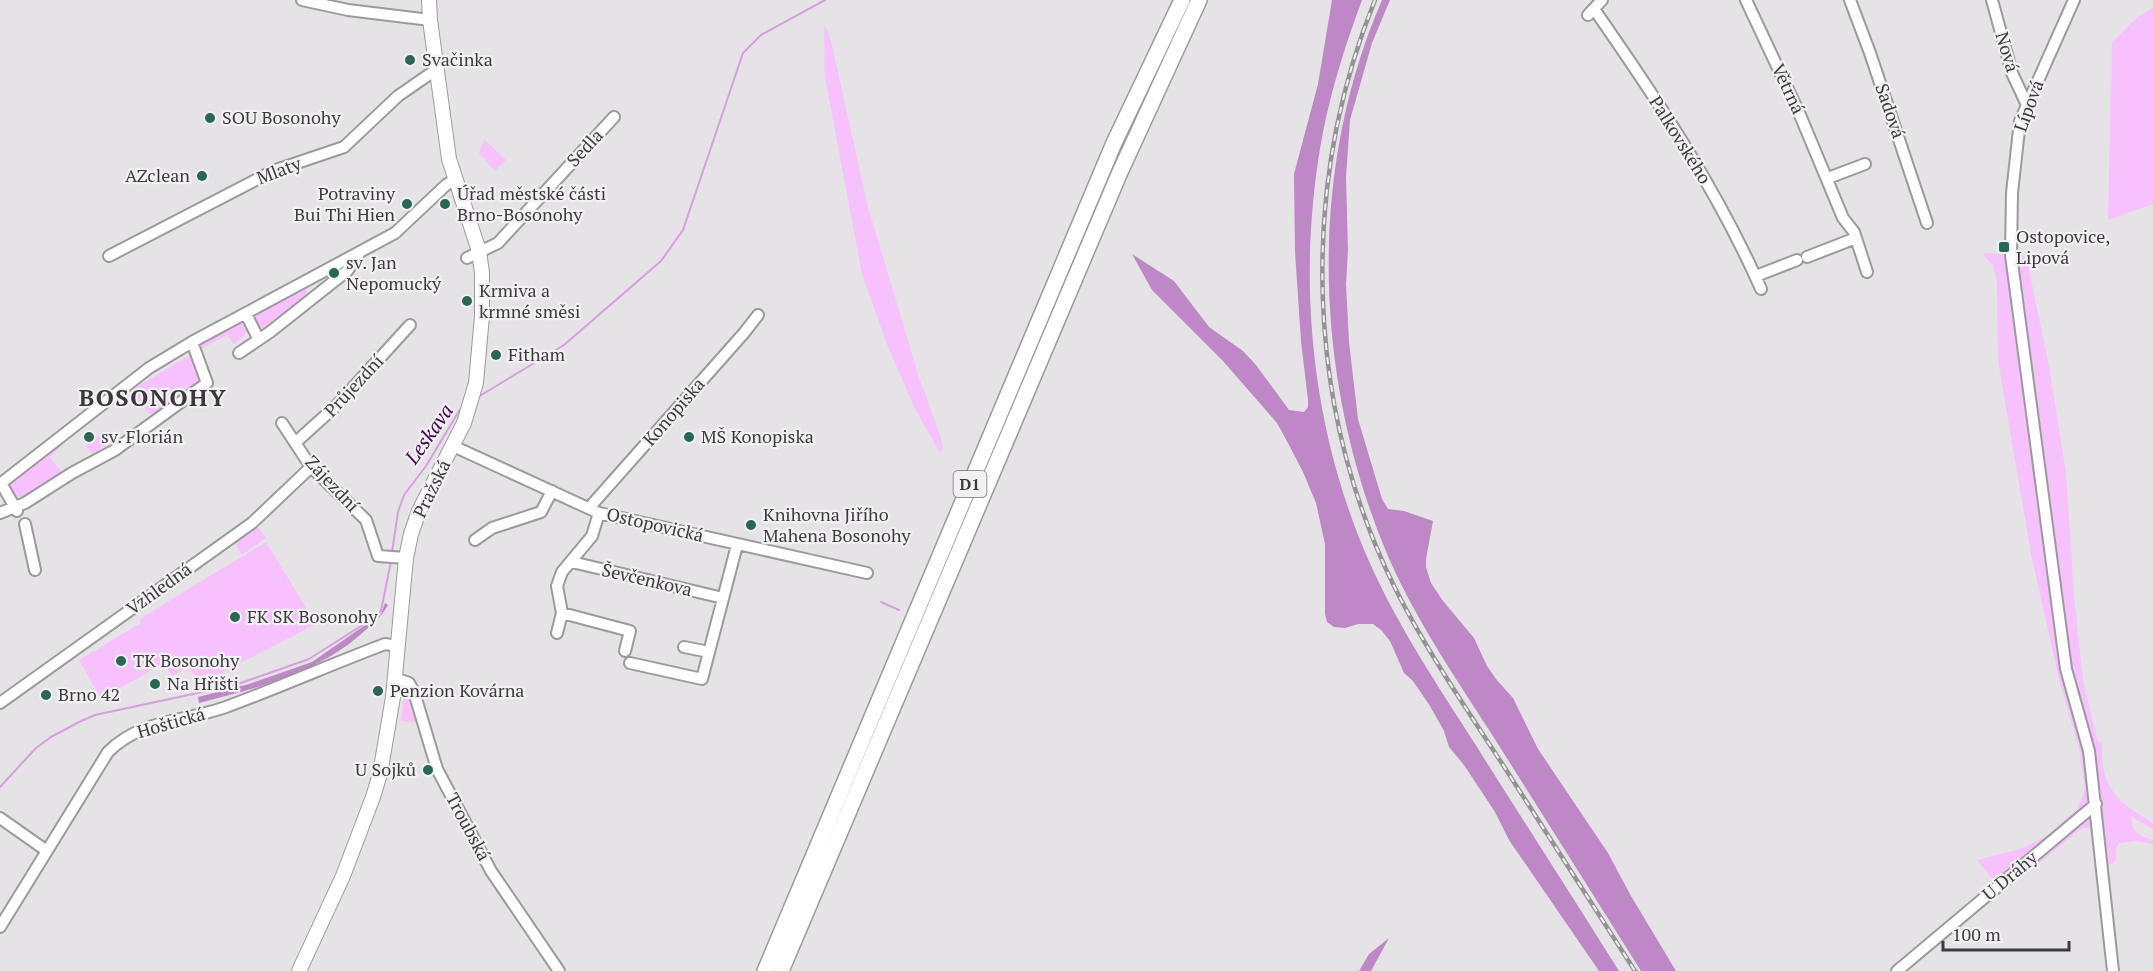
<svg xmlns="http://www.w3.org/2000/svg" width="2153" height="971" viewBox="0 0 2153 971" font-family="'PT Serif',serif">
  <style>
    .green { fill: #f6c1fe }
    .forest { fill: #bd88c5 }
    .lines { fill: none; stroke-linecap: round; stroke-linejoin: round }
    .stream { stroke: #d5a0dd; stroke-width: 2 }
    .minor-casing { stroke: #9d9a9d; stroke-width: 14 }
    .major-casing { stroke: #9d9a9d; stroke-width: 16 }
    .highway-casing { stroke: #9d9a9d; stroke-width: 18 }
    .minor { stroke: #fff; stroke-width: 10 }
    .major { stroke: #fff; stroke-width: 14 }
    .highway { stroke: #fff; stroke-width: 15 }
    .rail-casing { stroke: #939294; stroke-width: 4.5 }
    .rail { stroke: #f3f0f3; stroke-width: 2; stroke-dasharray: 7; stroke-linecap: butt }
    .poi-dot { fill: #286754; stroke: #f3f0f3; stroke-width: 2 }
    .labels { text-anchor: middle; stroke-width: 4.5; stroke-linejoin: round; paint-order: stroke }
    .shield { fill: #f3f0f3; stroke: #747274; stroke-width: 1.5 }
    .shield-label { font-size: 16px; font-weight: bold; fill: #3d3c3d }
    .street-label { font-size: 18px; fill: #3d3c3d; stroke: #f3f0f3 }
    .poi-label { font-size: 18px; fill: #3d3c3d; stroke: #f3f0f3; text-anchor: start }
    .water-label { font-size: 20px; font-style: italic; fill: #45004f; stroke: #f3f0f3 }
    .district-label { font-size: 24px; font-weight: bold; letter-spacing: 1.5px; fill: #3a383b; stroke: #f3f0f3 }
  </style>
  <rect width="100%" height="100%" fill="#e5e3e6"/>
  <path class="green" d="M2153 8V204L2108 220 2112 42 2139 16Z
    M824 27 827 29 831 41 868 207 919 377 941 438 943 449 940 453 915 409 886 342 862 274 825 77Z
    M484 139 506 160 495 171 479 153Z
    M1984 253 2031 256 2029 267 2030 275 2048 361 2066 473 2074 596 2083 681 2097 739 2099 742H2102C2100 786 2115 801 2153 823V829L2132 817C2130 832 2141 836 2153 840V844L2136 841 2119 843 2116 849V861L2095 873 2092 832 2089 828H2082L2003 892 1977 860 2024 848 2048 835 2077 809 2083 795 2085 786 2079 749 2059 679 2031 554 1998 360 1997 283 1993 265 1984 256Z
    M300 288 307 290 306 298 269 329 260 328 256 318 257 311Z
    M245 320C253 331 242 338 234 344L227 335 201 349 199 344Z
    M190 355 200 383 153 418 130 391Z
    M99 435 106 445 92 454 86 446Z
    M60 441 63 445 50 457 63 474 22 498 16 496 10 488 11 482Z
    M258 527 266 538 242 555 235 543Z
    M266 542 316 624 200 684 189 667 172 676 164 663 101 699 79 660 141 623 140 620 154 610Z
    M404 694 410 697 418 722 401 721Z"/>
  <path class="forest" d="M1332 0H1362C1346 43 1332 87 1323 132 1296 274 1310 426 1368 559 1397 625 1438 686 1477 747 1524 822 1572 896 1619 971H1599L1509 840 1495 812 1464 765 1449 747 1444 731 1430 706 1413 681 1404 673 1390 641 1381 630 1373 624H1358L1345 628 1334 627 1327 622 1325 614V544L1316 503 1303 472 1288 443 1277 423 1223 361 1152 290 1132 254 1174 281 1209 327 1243 351 1256 365 1289 410 1304 412 1308 407V400L1301 341 1295 252 1294 174 1318 84Z
    M1382 0H1390L1372 43 1350 120 1346 177 1348 250 1346 284 1349 342 1358 419 1382 499 1388 509 1404 511 1433 521 1426 559V567L1431 583 1443 601 1474 638 1487 666 1496 679 1513 698 1538 749 1608 853 1631 896 1676 971H1641C1591 891 1541 812 1491 733 1453 674 1412 614 1385 549 1314 377 1307 172 1382 0Z
    M385 603 388 605C381 618 371 625 360 635 315 674 256 688 199 703L198 697 249 684 312 662 381 614Z
    M1389 938 1371 971H1359L1369 954Z"/>
  <g class="lines">
    <path class="stream" d="M478 397 564 345 661 261 683 230 743 53 761 35 825 0
      M392 552 398 512 404 495 426 466 459 411 464 407
      M881 602 899 610
      M0 787 36 748 51 737 79 722 95 715 235 685 309 659 372 619 381 611 391 561"/>
    <g class="minor-casing">
      <path id="minor" d="M302 0 348 10 430 20
        M1746 0 1800 115 1843 218 1854 232 1867 272
        M1850 0 1870 53 1927 223
        M1992 0 2012 73 2026 103
        M2074 0 2020 121 2012 193 2011 255 2066 669 2089 751 2113 971
        M1594 9C1656 98 1717 189 1761 289
        M1588 15 1602 0
        M1828 178 1865 164
        M109 256 273 171 344 147 398 96 437 69
        M1807 257 1856 238
        M467 258 498 243 614 117
        M1756 276 1797 260
        M246 314 258 338
        M239 353 270 332 347 271 358 256
        M282 423 311 467 366 520 378 556 406 558
        M295 443 338 404 410 325
        M453 446 599 513 867 573
        M1 483 17 511
        M0 484 149 368 192 342 395 233 446 185 454 180
        M589 508 744 333 758 315
        M0 513 25 503 72 473 115 450 207 383 192 342
        M25 524 35 570
        M475 540 492 528 541 512 552 491
        M572 562 723 598
        M562 613 630 631 625 651
        M557 633 562 613 557 586 562 572 592 536 599 513
        M684 647 709 652
        M630 663 702 679 737 545
        M395 678 409 683 414 692 437 769 491 871 559 971
        M0 703 252 523 311 467
        M0 818 47 851
        M0 927 108 752C141 719 184 722 226 707 280 687 332 664 385 644L398 646
        M1897 971 2096 804"/>
    </g>
    <g class="major-casing">
      <path id="major" d="M299 971 343 876 373 797 380 774 393 697 406 558 411 534 419 511 464 423 476 383 482 316V273L479 251 449 159 430 20 429 0"/>
    </g>
    <g class="highway-casing">
      <path id="highway" d="M765 971 1114 143 1182 0
        M781 971 1120 172 1199 0"/>
    </g>
    <use href="#minor" class="minor"/>
    <use href="#major" class="major"/>
    <use href="#highway" class="highway"/>
    <g class="rail-casing">
      <path id="rail" d="M1375 0C1299 188 1305 406 1395 588 1426 650 1466 708 1503 765 1547 834 1591 902 1635 971"/>
    </g>
    <use href="#rail" class="rail"/>
  </g>
  <g class="poi-dot">
    <circle cx="410" cy="60" r="6"/>
    <circle cx="210" cy="118" r="6"/>
    <circle cx="202" cy="176" r="6"/>
    <circle cx="407" cy="204" r="6"/>
    <circle cx="445" cy="204" r="6"/>
    <rect x="1998" y="241" width="12" height="12" rx="3"/>
    <circle cx="334" cy="273" r="6"/>
    <circle cx="467" cy="301" r="6"/>
    <circle cx="496" cy="355" r="6"/>
    <circle cx="89" cy="437" r="6"/>
    <circle cx="689" cy="437" r="6"/>
    <circle cx="751" cy="525" r="6"/>
    <circle cx="235" cy="617" r="6"/>
    <circle cx="121" cy="661" r="6"/>
    <circle cx="155" cy="684" r="6"/>
    <circle cx="378" cy="691" r="6"/>
    <circle cx="46" cy="695" r="6"/>
    <circle cx="428" cy="770" r="6"/>
  </g>
  <g class="labels">
    <rect class="shield" x="953.5" y="471" width="33" height="26" rx="4.5"/>
    <g class="shield-label">
      <text x="970" y="490">D1</text>
    </g>
    <g class="street-label">
      <text transform="translate(2007 52) rotate(73)" y="6">Nová</text>
      <text transform="translate(1788 89) rotate(65)" y="6">Větrná</text>
      <text transform="translate(2029 106) rotate(-70)" y="6">Lípová</text>
      <text transform="translate(1890 111) rotate(71)" y="6">Sadová</text>
      <text transform="translate(1680 140) rotate(58)" y="6">Palkovského</text>
      <text transform="translate(585 148) rotate(-47)" y="6">Sedla</text>
      <text transform="translate(279 171) rotate(-21)" y="6">Mlaty</text>
      <text transform="translate(354 386) rotate(-47)" y="6">Průjezdní</text>
      <text transform="translate(674 412) rotate(-49)" y="6">Konopiska</text>
      <text transform="translate(332 484) rotate(47)" y="6">Zájezdní</text>
      <text transform="translate(432 489) rotate(-64)" y="6">Pražská</text>
      <text transform="translate(655 525) rotate(13)" y="6">Ostopovická</text>
      <text transform="translate(647 580) rotate(13)" y="6">Ševčenkova</text>
      <text transform="translate(159 589) rotate(-36)" y="6">Vzhledná</text>
      <text transform="translate(171 723) rotate(-16)" y="6">Hoštická</text>
      <text transform="translate(468 827) rotate(62)" y="6">Troubská</text>
      <text transform="translate(2010 876) rotate(-40)" y="6">U Dráhy</text>
    </g>
    <g class="poi-label">
      <text x="422" y="66">Svačinka</text>
      <text x="222" y="124">SOU Bosonohy</text>
      <text x="190" y="182" text-anchor="end">AZclean</text>
      <text x="395" y="200" text-anchor="end">Potraviny<tspan x="395" dy="21">Bui Thi Hien</tspan></text>
      <text x="457" y="200">Úřad městské části<tspan x="457" dy="21">Brno-Bosonohy</tspan></text>
      <text x="2016" y="243">Ostopovice,<tspan x="2016" dy="21">Lipová</tspan></text>
      <text x="346" y="269">sv. Jan<tspan x="346" dy="21">Nepomucký</tspan></text>
      <text x="479" y="297">Krmiva a<tspan x="479" dy="21">krmné směsi</tspan></text>
      <text x="508" y="361">Fitham</text>
      <text x="101" y="443">sv. Florián</text>
      <text x="701" y="443">MŠ Konopiska</text>
      <text x="763" y="521">Knihovna Jiřího<tspan x="763" dy="21">Mahena Bosonohy</tspan></text>
      <text x="247" y="623">FK SK Bosonohy</text>
      <text x="133" y="667">TK Bosonohy</text>
      <text x="167" y="690">Na Hřišti</text>
      <text x="390" y="697">Penzion Kovárna</text>
      <text x="58" y="701">Brno 42</text>
      <text x="416" y="776" text-anchor="end">U Sojků</text>
    </g>
    <g class="water-label">
      <text transform="translate(429 434) rotate(-55)" y="7">Leskava</text>
    </g>
    <g class="district-label">
      <text x="153" y="406">BOSONOHY</text>
    </g>
  </g>
  <path d="M1943 941v9h126v-9" fill="none" stroke="#3d3c3d" stroke-width="3"/>
  <text x="1952" y="941" font-size="18" fill="#3d3c3d" stroke="#f3f0f3" stroke-width="4.5" paint-order="stroke">100 m</text>
</svg>
